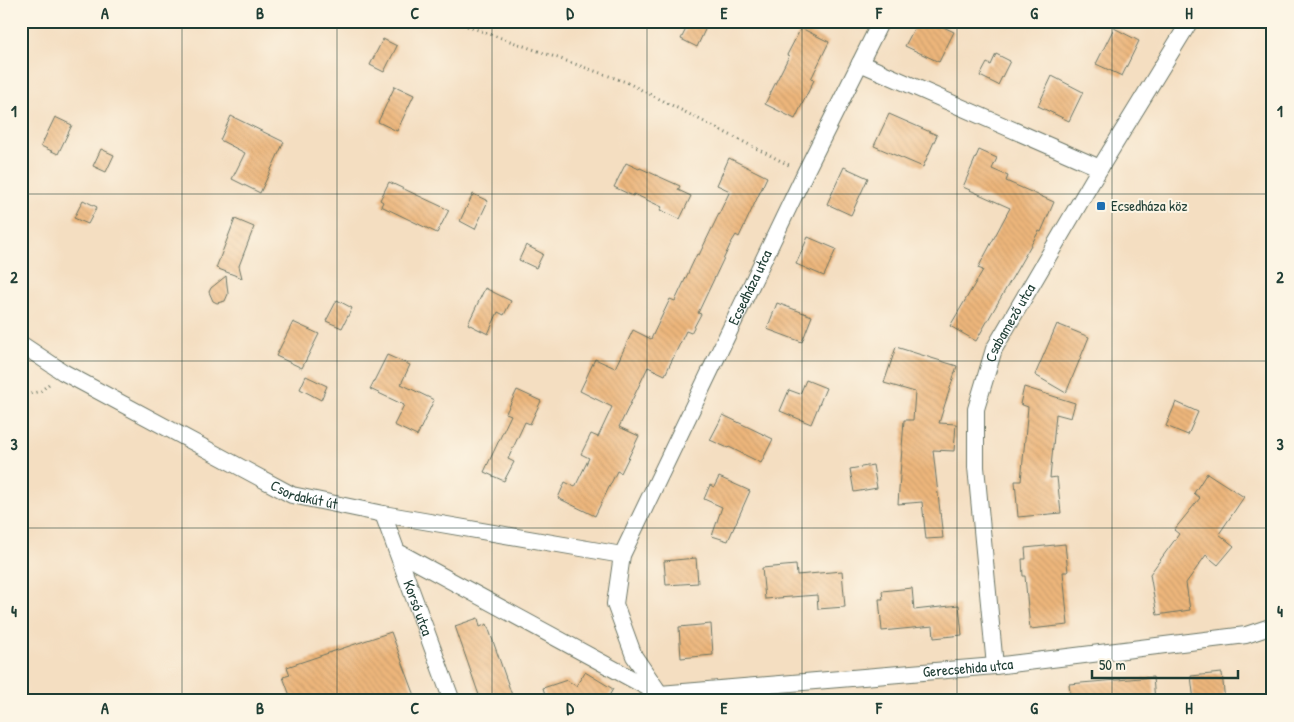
<svg xmlns="http://www.w3.org/2000/svg" width="1294" height="722" viewBox="0 0 1294 722" font-family="'Patrick Hand',sans-serif">
  <style>
    .building { fill: url(#building-back-hatch) }
    .lines { fill: none; stroke-linecap: round; stroke-linejoin: round }
    .minor-casing { stroke: #6a7565; stroke-width: 18 }
    .path { stroke: #6a7565; stroke-width: 3; stroke-dasharray: 1 4; stroke-linecap: butt }
    .minor { stroke: #fff; stroke-width: 16 }
    .grid { fill: none; stroke: #1f3d34; stroke-width: 1; stroke-opacity: 0.55 }
    .poi-dot { fill: #1f6fb2; stroke: #fcf5e5; stroke-width: 2 }
    .labels { text-anchor: middle; stroke-width: 4; stroke-linejoin: round; paint-order: stroke }
    .poi-label { font-size: 15px; fill: #1f3d34; stroke: #fcf5e5; text-anchor: start }
    .street-label { font-size: 15px; fill: #1f3d34; stroke: #fcf5e5 }
    .neatline { fill: none; stroke: #1f3d34; stroke-width: 2 }
    .grid-label { font-size: 16px; text-anchor: middle; font-weight: bold; fill: #1f3d34 }
  </style>
  <defs>
    <pattern id="building-back-hatch" width="6" height="6" patternUnits="userSpaceOnUse" patternTransform="scale(1.25)"><rect width="6" height="6" fill="#edb67b"/><path d="M-1 5l2 2M0 0l6 6M5-1l2 2" fill="none" stroke="#cb9d6b"/></pattern>
  </defs>
  <rect width="100%" height="100%" fill="#fcf5e5"/>
  <filter id="ink" filterUnits="userSpaceOnUse"><feTurbulence type="fractalNoise" baseFrequency=".02" numOctaves="2"/><feDisplacementMap in="SourceGraphic" scale="10" xChannelSelector="R" yChannelSelector="G"/><feConvolveMatrix kernelMatrix="1 2 1 2 8 2 1 2 1" color-interpolation-filters="sRGB"/></filter>
  <filter id="wash" filterUnits="userSpaceOnUse"><feTurbulence type="fractalNoise" baseFrequency=".0096" numOctaves="4" result="noise"/><feDisplacementMap in="SourceGraphic" scale="20" xChannelSelector="R" yChannelSelector="G"/><feGaussianBlur stdDeviation="1.12" result="paint"/><feColorMatrix in="noise" values="0 0 0 0 0 0 0 0 0 0 0 0 0 0 0 0 0 1.4 0 .05"/><feComposite in="paint" operator="in"/></filter>
  <g filter="url(#wash)">
    <rect width="100%" height="100%" fill="#f4dec1"/>
    <g id="blocks">
      <path class="building" d="M690 21H709L697 47 681 39Z
        M918 21H931L954 32 939 62 905 46Z
        M801 28 829 42 811 79 814 80 795 119 765 104 789 56 787 55Z
        M1114 28 1139 41 1122 76 1096 64Z
        M383 39 397 46 384 72 370 65Z
        M996 54 1010 61 998 85 980 76 987 63 991 65Z
        M1052 76 1083 92 1069 121 1038 106Z
        M395 86 414 95 397 131 378 122Z
        M889 114 937 135 923 167 874 146Z
        M231 116 284 142 260 193 232 179 245 153 220 140Z
        M55 117 72 125 58 154 41 146Z
        M101 149 114 155 106 172 93 166Z
        M979 150 997 158 992 169 1008 176 1006 181 1054 202 1041 232 1039 231 976 341 950 326 983 270 978 268 1010 208 963 187Z
        M729 158 767 177 739 237 736 235 731 243 698 313 701 314 691 333 686 331 665 375 648 367 619 427 639 436 621 473 617 471 595 516 558 498 565 482 575 487 589 458 581 454 591 434 598 437 612 407 580 391 595 359 615 368 633 330 651 339 670 299 675 301 697 254 699 255 730 191 717 185Z
        M626 163 639 169 640 168 680 186 678 190 691 196 680 219 660 210 662 207 634 194 633 196 614 187Z
        M844 167 868 178 851 215 827 204Z
        M389 182 449 210 437 233 381 206 383 202 380 200Z
        M473 194 488 201 475 229 460 221Z
        M83 200 97 207 88 224 74 218Z
        M235 219 254 227 239 266 242 278 216 268Z
        M808 237 836 249 824 276 796 264Z
        M526 245 543 254 536 268 519 260Z
        M226 276 228 294 225 301 217 303 213 301 209 292 211 288Z
        M485 288 511 301 504 315 498 312 488 334 468 324Z
        M337 300 352 308 342 328 326 321Z
        M777 303 812 316 802 342 767 329Z
        M293 322 319 334 302 368 276 356Z
        M1057 324 1089 337 1066 393 1035 375Z
        M896 347 957 366 939 423 956 424 954 451 933 450 943 538 926 539 922 502 898 504 904 420H913L915 392 884 383Z
        M387 355 410 365 401 384 434 400 417 436 394 425 404 405 370 389Z
        M306 376 327 386 321 400 300 389Z
        M806 380 826 388 811 424 780 411 789 390 800 394Z
        M1024 387 1075 403 1071 418 1056 414 1050 478 1057 477 1061 513 1018 517 1015 481H1021L1028 407 1020 404Z
        M517 390 541 401 530 424 525 422 508 459 514 462 504 481 484 472 511 415 506 413Z
        M1176 402 1198 412 1188 435 1166 426Z
        M723 415 773 439 761 463 729 447 728 448 710 440Z
        M873 465 877 488 854 492 850 469Z
        M1207 473 1244 497 1219 534 1234 546 1218 565 1206 555 1186 583 1190 610 1157 615 1150 574 1179 534 1174 530 1200 498 1194 493Z
        M719 477 750 491 728 541 712 536 722 507 704 499 710 485 714 487Z
        M1065 544 1068 572H1063L1068 625 1030 629 1025 576H1023L1022 559H1026L1025 548Z
        M696 558 698 583 666 585 664 561Z
        M796 565 797 575 842 571 845 607 818 609 817 595 765 599 762 568Z
        M912 588 914 610 959 605 962 635 934 638 933 626 882 631 879 599H883L882 591Z
        M478 618 480 627 487 624 514 701H481L455 626Z
        M711 624 713 655 681 658 679 627Z
        M391 632 417 701H292L283 677 290 675 287 667Z
        M585 672 613 689 606 701H547L543 688 567 680 576 686Z
        M1222 673 1225 701H1194L1191 676Z
        M1153 677 1155 701H1071L1069 684Z"/>
    </g>
  </g>
  <g filter="url(#ink)">
    <use href="#blocks" fill-opacity="0" stroke="#6a7565" stroke-width="1"/>
    <g class="lines">
      <g class="minor-casing">
        <g id="minor">
          <path d="M860 63 1100 168"/>
          <path id="s1" d="M21 344 63 372 292 495 383 514 622 555"/>
          <path id="s2" d="M383 514 452 701"/>
          <path d="M398 552 656 692"/>
          <path id="s3" d="M995 666 976 467V409L994 349 1100 168 1190 21"/>
          <path id="s4" d="M660 694 995 666 1246 635 1273 626"/>
          <path id="s5" d="M663 701 660 694 634 656 615 604 622 555 805 173 881 21"/>
        </g>
      </g>
      <path class="path" d="M453 21 626 82 789 165
        M21 396 41 391 49 384"/>
      <use href="#minor" class="minor"/>
    </g>
  </g>
  <path class="grid" d="M182 21V701M337 21V701M492 21V701M647 21V701M802 21V701M957 21V701M1112 21V701M21 194H1273M21 361H1273M21 528H1273"/>
  <rect class="poi-dot" x="1096" y="201" width="10" height="10" rx="2.5"/>
  <g class="labels">
    <g class="poi-label">
      <text x="1111" y="211">Ecsedháza köz</text>
    </g>
    <g class="street-label">
      <text dy="5" stroke="none"><textPath href="#s5" startOffset="455">Ecsedháza utca</textPath></text>
      <text dy="5" stroke="none"><textPath href="#s3" startOffset="351">Csabamező utca</textPath></text>
      <text dy="5" stroke="none"><textPath href="#s1" startOffset="322">Csordakút út</textPath></text>
      <text dy="5" stroke="none"><textPath href="#s2" startOffset="100">Korsó utca</textPath></text>
      <text dy="5" stroke="none"><textPath href="#s4" startOffset="309">Gerecsehida utca</textPath></text>
    </g>
  </g>
  <rect width="1294" height="722" fill="none" stroke="#fcf5e5" stroke-width="55"/>
  <path d="M1092 670v8h146v-8" fill="none" stroke="#1f3d34" stroke-width="2.5"/>
  <text x="1099" y="670" font-size="15" fill="#1f3d34" stroke="#fcf5e5" stroke-width="4" paint-order="stroke">50 m</text>
  <rect x="28" y="28" width="1238" height="666" class="neatline"/>
  <g class="grid-label">
    <text x="105" y="19">A</text>
    <text x="260" y="19">B</text>
    <text x="415" y="19">C</text>
    <text x="570" y="19">D</text>
    <text x="724" y="19">E</text>
    <text x="879" y="19">F</text>
    <text x="1034" y="19">G</text>
    <text x="1189" y="19">H</text>
    <text x="14" y="117">1</text>
    <text x="1280" y="117">1</text>
    <text x="14" y="283">2</text>
    <text x="1280" y="283">2</text>
    <text x="14" y="450">3</text>
    <text x="1280" y="450">3</text>
    <text x="14" y="617">4</text>
    <text x="1280" y="617">4</text>
    <text x="105" y="714">A</text>
    <text x="260" y="714">B</text>
    <text x="415" y="714">C</text>
    <text x="570" y="714">D</text>
    <text x="724" y="714">E</text>
    <text x="879" y="714">F</text>
    <text x="1034" y="714">G</text>
    <text x="1189" y="714">H</text>
  </g>
</svg>
